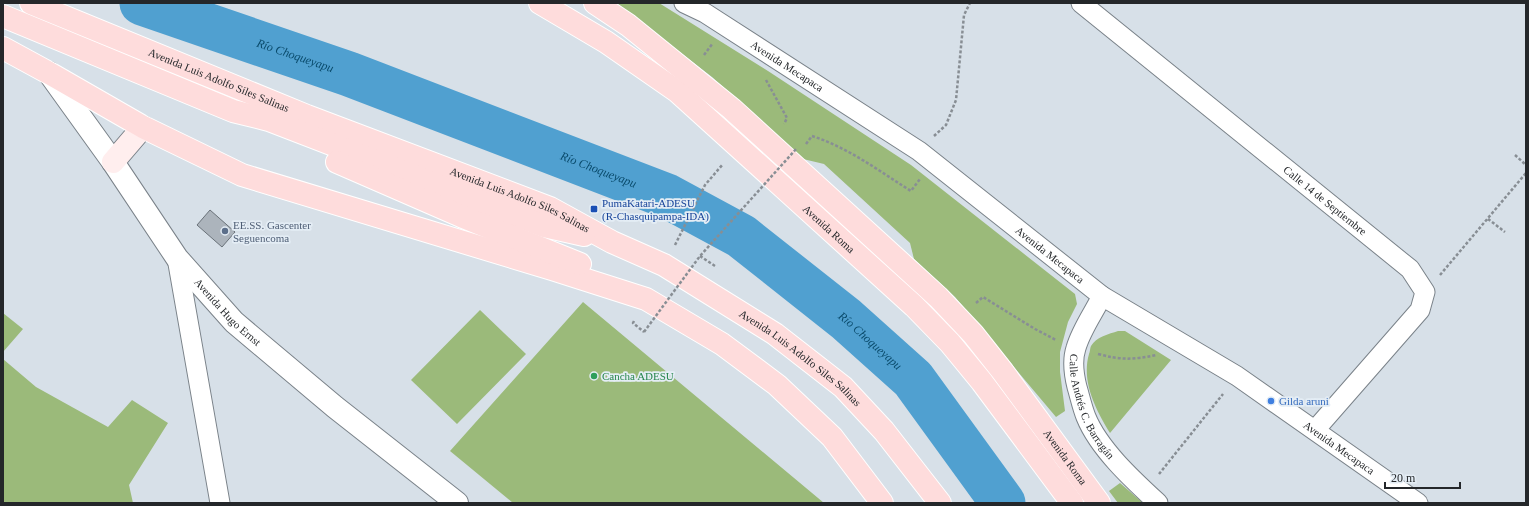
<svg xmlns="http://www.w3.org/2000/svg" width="1529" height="506" viewBox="0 0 1529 506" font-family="Georgia,serif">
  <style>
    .green { fill: #9bba7a }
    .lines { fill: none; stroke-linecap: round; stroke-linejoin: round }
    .river { stroke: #50a0d0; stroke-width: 45 }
    .building { fill: #acb4bc; stroke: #6a7279 }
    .minor-casing { stroke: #7a8289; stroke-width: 21 }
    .tertiary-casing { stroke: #7a8289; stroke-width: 24 }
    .secondary-casing { stroke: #7a8289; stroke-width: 24 }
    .primary-casing { stroke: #fff; stroke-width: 24 }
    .path { stroke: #888e94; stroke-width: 2.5; stroke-dasharray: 3 2; stroke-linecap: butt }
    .minor { stroke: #fff; stroke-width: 19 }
    .tertiary { stroke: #fff; stroke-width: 22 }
    .secondary { stroke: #fee; stroke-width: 22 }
    .primary { stroke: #fedcdc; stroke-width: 22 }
    .path-bridge { stroke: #888e94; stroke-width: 2.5; stroke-dasharray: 3 2; stroke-linecap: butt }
    .transit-dot { fill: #1a4fb4; stroke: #e4edf5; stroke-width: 1.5 }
    .service-dot { fill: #5c6f8a; stroke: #e4edf5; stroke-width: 1.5 }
    .leisure-dot { fill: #2e9e5b; stroke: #e4edf5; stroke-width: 1.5 }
    .shop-dot { fill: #3f7fe0; stroke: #e4edf5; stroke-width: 1.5 }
    .labels { text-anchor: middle; stroke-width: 3.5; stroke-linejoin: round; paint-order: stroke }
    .street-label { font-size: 11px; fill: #24272a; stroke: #e4edf5 }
    .transit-label { font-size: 11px; fill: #164399; stroke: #e4edf5; text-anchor: start }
    .service-label { font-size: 11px; fill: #4e5e75; stroke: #e4edf5; text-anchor: start }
    .leisure-label { font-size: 11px; fill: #27864d; stroke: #e4edf5; text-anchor: start }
    .shop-label { font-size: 11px; fill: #366cbe; stroke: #e4edf5; text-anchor: start }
    .water-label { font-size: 12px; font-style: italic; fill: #0a4b6c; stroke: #e4edf5 }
  </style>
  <rect width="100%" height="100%" fill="#d7e0e8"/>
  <path class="green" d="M616 3H659L768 71 911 165 1075 294 1077 304 1068 322 1060 352V372L1065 411 1056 417 955 297 914 259 910 243 824 164 803 159 712 77Z
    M583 302 824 503H513L450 451Z
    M480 310 526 354 457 424 411 380Z
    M3 313 23 329 3 352Z
    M1118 331H1125L1171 360 1110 433C1096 410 1081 382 1089 354 1090 352 1090 348 1091 346 1096 337 1109 334 1118 331Z
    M3 359 36 387 108 427 132 400 168 423 129 485 133 503H3Z
    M1120 483 1143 503H1118L1109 491Z"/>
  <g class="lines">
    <path class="river" id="s1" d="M142 3 349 74 667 196 741 236 846 319 913 379 1003 503"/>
  </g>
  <path class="building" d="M210 210 235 232 222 247 197 225Z"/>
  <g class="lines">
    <g class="minor-casing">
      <g id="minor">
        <path id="s2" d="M684 3 705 13 919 151 1102 296 1237 376 1418 503"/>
        <path id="s3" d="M1081 3 1410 269 1425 292 1420 310 1315 430"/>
        <path d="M177 258 220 503"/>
        <path id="s4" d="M1102 296C1094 312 1081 330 1076 348 1072 360 1074 375 1077 387 1080 397 1082 407 1086 417 1099 449 1133 480 1158 503"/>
      </g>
    </g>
    <g class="tertiary-casing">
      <g id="tertiary">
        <path id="s5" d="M49 73 113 162 177 258 234 322 335 407 457 503"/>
      </g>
    </g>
    <g class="secondary-casing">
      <path id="secondary" d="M113 162 143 127"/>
    </g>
    <g class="primary-casing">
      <g id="primary">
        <path id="s6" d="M31 3 307 116 550 208 612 242 664 265 775 334 843 387 884 431 940 503"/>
        <path id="s7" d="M540 3 606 42 678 92 914 306 950 343 982 382 1072 503"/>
        <path id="s8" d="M595 3 628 25 732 109 938 297 973 334 1003 372 1099 503"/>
        <path d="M3 16 233 111 269 120 544 226 584 235"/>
        <path d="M3 48 49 73 143 127 242 175 552 269 646 299 722 344 777 385 832 437 882 503"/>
        <path d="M337 162 461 216 580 264"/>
      </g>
    </g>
    <path class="path" d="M704 55 713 43
      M766 80 787 118 784 124
      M934 136 946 125 956 100 964 15 970 3
      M806 144 812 136C849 148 879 171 911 191L920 179
      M1515 155 1526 165
      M1488 219 1505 232
      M675 245 705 185 723 164
      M700 256 715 266
      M1440 275 1526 173
      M976 303 983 297 1035 329 1056 340
      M634 321 633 323 644 332
      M1098 354C1120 360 1133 360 1156 355
      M1159 474 1223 394"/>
    <use href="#minor" class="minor"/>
    <use href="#tertiary" class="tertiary"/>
    <use href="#secondary" class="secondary"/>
    <use href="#primary" class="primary"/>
    <path class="path-bridge" d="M644 332 700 256 797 148"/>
  </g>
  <rect class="transit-dot" x="590" y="205" width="8" height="8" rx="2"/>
  <circle class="service-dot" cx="225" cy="231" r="4"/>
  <circle class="leisure-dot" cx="594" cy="376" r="4"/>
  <circle class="shop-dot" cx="1271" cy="401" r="4"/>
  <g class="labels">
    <g class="street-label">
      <text dy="4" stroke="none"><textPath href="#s2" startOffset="121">Avenida Mecapaca</textPath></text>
      <text dy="4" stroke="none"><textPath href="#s6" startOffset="203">Avenida Luis Adolfo Siles Salinas</textPath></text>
      <text dy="4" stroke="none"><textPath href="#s6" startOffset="527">Avenida Luis Adolfo Siles Salinas</textPath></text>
      <text dy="4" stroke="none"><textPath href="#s3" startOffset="314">Calle 14 de Septiembre</textPath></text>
      <text dy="4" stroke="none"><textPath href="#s7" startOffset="368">Avenida Roma</textPath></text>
      <text dy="4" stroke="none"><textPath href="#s2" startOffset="445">Avenida Mecapaca</textPath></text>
      <text dy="4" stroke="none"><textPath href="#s5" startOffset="299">Avenida Hugo Ernst</textPath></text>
      <text dy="4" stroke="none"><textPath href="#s6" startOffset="851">Avenida Luis Adolfo Siles Salinas</textPath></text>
      <text dy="4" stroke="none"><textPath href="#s4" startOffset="121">Calle Andrés C. Barragán</textPath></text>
      <text dy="4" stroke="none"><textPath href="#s2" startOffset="793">Avenida Mecapaca</textPath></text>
      <text dy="4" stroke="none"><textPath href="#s8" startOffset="657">Avenida Roma</textPath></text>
    </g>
    <g class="transit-label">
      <text x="602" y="207">PumaKatari-ADESU<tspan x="602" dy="13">(R-Chasquipampa-IDA)</tspan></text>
    </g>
    <g class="service-label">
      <text x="233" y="229">EE.SS. Gascenter<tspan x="233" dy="13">Seguencoma</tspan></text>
    </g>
    <g class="leisure-label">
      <text x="602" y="380">Cancha ADESU</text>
    </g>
    <g class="shop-label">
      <text x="1279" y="405">Gilda aruni</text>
    </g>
    <g class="water-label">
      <text dy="4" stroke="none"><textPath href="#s1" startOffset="162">Río Choqueyapu</textPath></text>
      <text dy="4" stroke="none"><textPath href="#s1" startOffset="486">Río Choqueyapu</textPath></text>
      <text dy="4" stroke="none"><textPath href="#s1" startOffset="810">Río Choqueyapu</textPath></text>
    </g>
  </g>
  <rect width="1529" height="506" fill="none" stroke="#24272a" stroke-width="8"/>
  <path d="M1385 482v6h75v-6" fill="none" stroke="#24272a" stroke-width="2"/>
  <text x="1391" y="482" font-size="12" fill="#24272a" stroke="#e4edf5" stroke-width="3" paint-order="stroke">20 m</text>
</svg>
